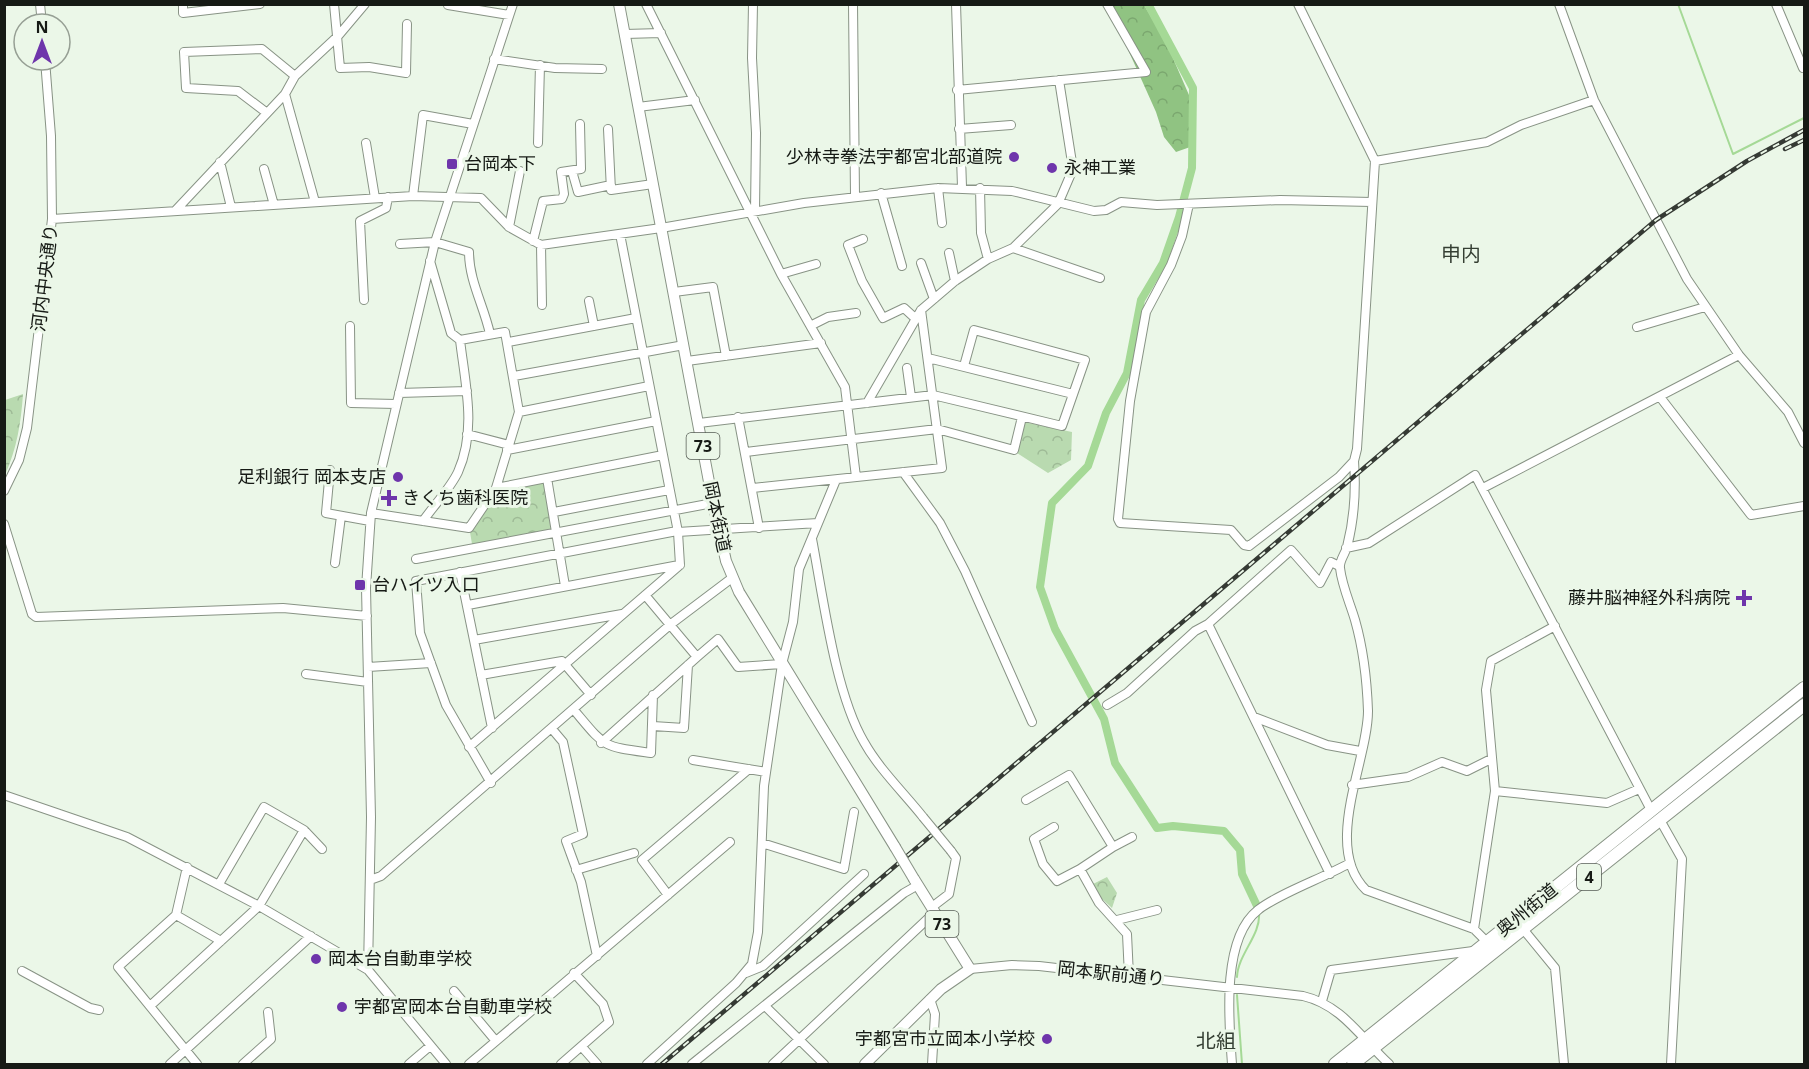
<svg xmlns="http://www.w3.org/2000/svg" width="1809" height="1069" viewBox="0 0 1809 1069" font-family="'Open Sans','Noto Sans JP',sans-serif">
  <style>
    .forest { fill: url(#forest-crowns) }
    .park { fill: url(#park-crowns) }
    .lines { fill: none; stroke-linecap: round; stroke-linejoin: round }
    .stream { stroke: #a5d996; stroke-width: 2 }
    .canal { stroke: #a5d996; stroke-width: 8 }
    .minor-casing { stroke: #889385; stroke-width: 10 }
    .major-casing { stroke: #889385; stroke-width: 12 }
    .highway-casing { stroke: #889385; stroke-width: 14 }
    .minor { stroke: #fff; stroke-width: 8 }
    .major { stroke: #fff; stroke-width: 10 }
    .highway { stroke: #fff; stroke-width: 12 }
    .rail-casing { stroke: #353a34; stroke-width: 4.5 }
    .rail { stroke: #ebf7e8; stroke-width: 2; stroke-dasharray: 7; stroke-linecap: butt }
    .minor-bridge-casing { stroke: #889385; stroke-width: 10; stroke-linecap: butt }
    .major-bridge-casing { stroke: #889385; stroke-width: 12; stroke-linecap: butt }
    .minor-bridge { stroke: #fff; stroke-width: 8 }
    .major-bridge { stroke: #fff; stroke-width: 10 }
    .poi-dot { fill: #6e35ab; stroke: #ebf7e8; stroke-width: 2 }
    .labels { text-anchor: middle; stroke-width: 6; stroke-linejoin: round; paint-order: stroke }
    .shield { fill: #ebf7e8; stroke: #565c54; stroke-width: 1.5 }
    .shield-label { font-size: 16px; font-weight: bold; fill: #161a15 }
    .poi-label { font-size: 18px; fill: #161a15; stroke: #ebf7e8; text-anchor: start }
    .street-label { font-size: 18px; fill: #161a15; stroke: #ebf7e8 }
    .neighbourhood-label { font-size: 20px; fill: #353f33; stroke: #ebf7e8 }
  </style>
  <defs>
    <pattern id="forest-crowns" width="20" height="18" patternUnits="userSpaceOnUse" patternTransform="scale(1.5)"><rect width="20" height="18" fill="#90c382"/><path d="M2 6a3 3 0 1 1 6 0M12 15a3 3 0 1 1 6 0" fill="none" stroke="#7ba76f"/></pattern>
    <pattern id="park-crowns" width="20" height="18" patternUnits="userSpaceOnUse" patternTransform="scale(1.5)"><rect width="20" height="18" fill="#b9dab0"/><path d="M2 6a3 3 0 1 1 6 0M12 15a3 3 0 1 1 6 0" fill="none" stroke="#9eba96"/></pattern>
  </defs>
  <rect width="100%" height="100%" fill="#ebf7e8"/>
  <path class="forest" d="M1108 5H1144L1166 42 1192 102 1193 146 1176 152 1164 137 1156 112Z"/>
  <path class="park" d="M23 394C21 423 17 448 5 475V400Z
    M1024 422 1072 432 1071 460 1048 473 1017 453Z
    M544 483 554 535 473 550 470 532 496 492Z
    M1107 877 1117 893 1112 908 1100 897 1093 884Z"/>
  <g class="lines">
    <path class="stream" d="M1678 4 1733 154 1804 118
      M1237 977C1238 954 1261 935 1259 913
      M1237 995 1242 1064"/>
    <path class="canal" d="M1148 4 1193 88 1192 168 1179 217 1163 263 1141 300 1127 373 1106 413 1088 466 1052 503 1040 587 1055 629 1104 719 1115 763 1157 828 1173 826 1224 831 1240 850 1242 874 1258 908"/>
    <g class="minor-casing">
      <path id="minor" d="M40 4 42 24
        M183 4V13L260 4
        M334 4 340 68 369 67 406 73 407 24
        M646 4 781 274 845 387 856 477
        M753 4 752 58 756 133 755 211
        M853 4 855 196
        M956 4 962 187
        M1559 4 1594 100 1687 279 1739 355 1788 412 1804 443
        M1776 4 1803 68 1804 67
        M448 5 509 15
        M625 34 661 33
        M494 59 555 68 602 69
        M957 90 1146 72 1107 4
        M285 94 315 202
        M638 107 695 100
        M267 113 238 91 186 88 184 52 262 49 295 76
        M608 129 611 190 653 184
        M959 129 1011 125
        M366 143 375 198
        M538 143 540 65
        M1375 161 1487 142 1521 125 1594 100
        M220 162 231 207
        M264 169 274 205
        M572 171 578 192 611 185
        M938 188 942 223
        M980 188 981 233 988 259
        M881 193 902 266
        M413 196 423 115 473 124
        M1189 204 1182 236 1171 265 1146 312 1130 401 1118 519 1120 523 1231 530 1244 545 1249 546 1339 477 1354 461 1357 449 1375 161 1298 4
        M175 211 285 94 295 76 338 36 365 4
        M52 219 413 196 481 198 509 227 541 245 661 228 804 203 938 188 1012 191 1094 211 1106 210 1121 202 1157 205 1280 200 1372 202
        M509 227 520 171
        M620 234 678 532 680 565
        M863 239 848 245 862 281 883 318 904 308 916 319
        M533 241 543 201 562 199 564 194 561 172 581 169 580 124
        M400 244 435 242 469 252C469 281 484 306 490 334
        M541 245 542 305
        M1013 248 1100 278
        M949 253 955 281
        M430 261 451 333 460 340
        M921 263 934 299
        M781 274 816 264
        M674 292 713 287 726 356
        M364 300 360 221 386 208 388 197
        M589 301 594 326
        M812 325 828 317 856 313
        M350 326 351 403 396 404
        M1637 327 1705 307
        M508 342 636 318
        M928 358 1073 394
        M687 361 821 343
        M907 368 911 397
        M514 376 684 345
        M399 393 467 391
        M1660 397 1751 515 1804 506
        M867 403 921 310 955 281 988 259 1013 248 1058 204 1073 169 1059 80
        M519 412 649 386
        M738 417 759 528
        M699 423 933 395 1062 426 1085 360 974 330 964 366
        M467 434 509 445
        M507 450 656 421
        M746 452 937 429 1014 450 1022 417
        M1354 461C1356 489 1354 520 1347 547 1345 554 1339 561 1340 568 1342 586 1350 603 1355 620 1363 648 1367 682 1368 711 1368 761 1322 847 1366 890L1474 929 1487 942
        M330 470 326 513 370 521
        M903 472 940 523 965 571 1032 722
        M547 478 565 586
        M496 488 663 455
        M753 488 942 468 921 310
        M1483 488 1739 355
        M4 491 19 460 27 428 52 219 51 136 45 60
        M554 512 669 490
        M371 513 469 528 496 488 519 412 505 332 460 340C465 383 477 430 458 472 450 489 434 505 423 521
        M4 524 32 614 36 617 283 608 367 616
        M678 532 818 523
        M812 539C823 596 835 693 864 742 879 769 904 793 923 817
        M1346 548 1369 543 1475 475 1651 810
        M416 559 713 503
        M335 563 341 516
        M460 572 492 728
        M468 605 679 565
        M474 640 622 614
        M697 657 718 639 738 667 782 664
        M368 667 431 663
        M306 674 368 682
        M481 675 562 661 591 695
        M1107 705 1127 693 1195 631 1208 624
        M574 710C606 748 601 746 651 753L653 695
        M1254 717 1327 745 1360 751
        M653 726 684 728 688 665
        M552 729 563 742 583 834 566 841 581 882 597 956
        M601 743 697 657 645 595
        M469 747 680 565
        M693 760 766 772
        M491 783 446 705 420 633 416 581 677 531
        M1352 785 1408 777 1442 762 1467 771 1491 759
        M1495 791 1607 803 1639 789
        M4 795 127 837 259 906 368 970
        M1026 800 1069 775 1113 847 1080 869 1099 903 1127 934 1129 976
        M1660 820 1682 859 1671 1064
        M1054 827 1034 839 1043 864 1057 881 1080 869
        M762 843 844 869 854 812
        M1113 847 1132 837
        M187 867 176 915 118 967 197 1064
        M576 870 634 853
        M1330 874 1208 624 1291 550 1320 583 1331 562 1339 566
        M370 880 381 876 671 624 732 578
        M219 884 264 807 304 830 322 849
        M668 895 642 860 749 769
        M932 907 949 894 956 858 951 851
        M176 915 221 941
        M1117 920 1157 910
        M1474 929 1495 791 1486 690 1491 661 1555 626
        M1523 929 1555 968 1564 1064
        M970 969 1012 965 1039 966 1303 996C1342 1005 1361 1038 1389 1064
        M22 971 90 1008 99 1010
        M746 973 763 966 864 874
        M454 991 495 1040
        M930 999 935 1014 932 1064
        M1322 1001 1331 970 1473 951
        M150 1006 259 906 304 830
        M765 1006 824 1064
        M582 1047 597 1064
        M170 1064 311 936
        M243 1064 271 1039 268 1012
        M409 1064 430 1046
        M446 1064 368 970 371 817 366 588 371 513 435 242 513 4
        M469 1064 730 842
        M561 1064 609 1022 603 1004 574 973
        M647 1064 736 983 752 964 758 932 764 786 782 664 793 622 799 569 836 480
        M692 1064 904 893 918 885
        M773 1064 935 912
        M1232 1064C1229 1022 1221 939 1258 910 1278 894 1323 878 1348 864"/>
    </g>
    <g class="major-casing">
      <path id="major" d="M619 4 713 503 726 561 739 592 895 847
        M865 1064 941 989 970 969 914 879"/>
    </g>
    <g class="highway-casing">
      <path id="highway" d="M1335 1064 1804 688
        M1353 1064 1804 705"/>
    </g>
    <use href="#minor" class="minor"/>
    <use href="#major" class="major"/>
    <use href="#highway" class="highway"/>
    <g class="rail-casing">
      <path id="rail" d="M1785 149 1804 140
        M662 1064 1656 220 1747 161 1804 130"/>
    </g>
    <use href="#rail" class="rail"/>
    <g class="minor-bridge-casing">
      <path id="minor-bridge" d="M923 817 951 851"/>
    </g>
    <g class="major-bridge-casing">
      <path id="major-bridge" d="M895 847 914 879"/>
    </g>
    <use href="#minor-bridge" class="minor-bridge"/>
    <use href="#major-bridge" class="major-bridge"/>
  </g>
  <g class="poi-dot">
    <circle cx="1014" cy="157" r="6"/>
    <rect x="446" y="158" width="12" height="12" rx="3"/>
    <circle cx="1052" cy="168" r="6"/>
    <circle cx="398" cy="477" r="6"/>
    <path d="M386 489h6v6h6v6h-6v6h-6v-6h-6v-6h6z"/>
    <rect x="354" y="579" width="12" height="12" rx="3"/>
    <path d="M1741 589h6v6h6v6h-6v6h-6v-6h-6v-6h6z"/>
    <circle cx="316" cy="959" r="6"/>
    <circle cx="342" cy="1007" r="6"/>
    <circle cx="1047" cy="1039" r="6"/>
  </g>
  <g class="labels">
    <g class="shield">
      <rect x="686.5" y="433" width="33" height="26" rx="4.5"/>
      <rect x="1577" y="864" width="24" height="26" rx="4.5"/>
      <rect x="925.5" y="911" width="33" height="26" rx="4.5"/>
    </g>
    <g class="shield-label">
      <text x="703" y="452">73</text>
      <text x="1589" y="883">4</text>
      <text x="942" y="930">73</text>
    </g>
    <g class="poi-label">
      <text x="1002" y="163" text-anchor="end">少林寺拳法宇都宮北部道院</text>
      <text x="464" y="170">台岡本下</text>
      <text x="1064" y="174">永神工業</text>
      <text x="386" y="483" text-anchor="end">足利銀行 岡本支店</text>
      <text x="402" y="504">きくち歯科医院</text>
      <text x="372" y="591">台ハイツ入口</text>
      <text x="1730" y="604" text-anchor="end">藤井脳神経外科病院</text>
      <text x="328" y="965">岡本台自動車学校</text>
      <text x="354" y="1013">宇都宮岡本台自動車学校</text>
      <text x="1035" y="1045" text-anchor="end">宇都宮市立岡本小学校</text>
    </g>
    <g class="street-label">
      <text transform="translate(45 278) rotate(-83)" y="6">河内中央通り</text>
      <text transform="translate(717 517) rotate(78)" y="6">岡本街道</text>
      <text transform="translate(1527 910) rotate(-39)" y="6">奥州街道</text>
      <text transform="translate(1111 974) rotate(6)" y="6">岡本駅前通り</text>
    </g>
    <g class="neighbourhood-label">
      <text x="1461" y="261">申内</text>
      <text x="1216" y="1048">北組</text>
    </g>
  </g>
  <rect width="1809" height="1069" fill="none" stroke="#161a15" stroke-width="12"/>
  <g transform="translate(42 42)"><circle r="28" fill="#ebf7e8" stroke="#969f94" stroke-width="1.5"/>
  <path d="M0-4.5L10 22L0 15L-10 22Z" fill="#6e35ab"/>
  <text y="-9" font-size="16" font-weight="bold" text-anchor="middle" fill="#161a15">N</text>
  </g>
</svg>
